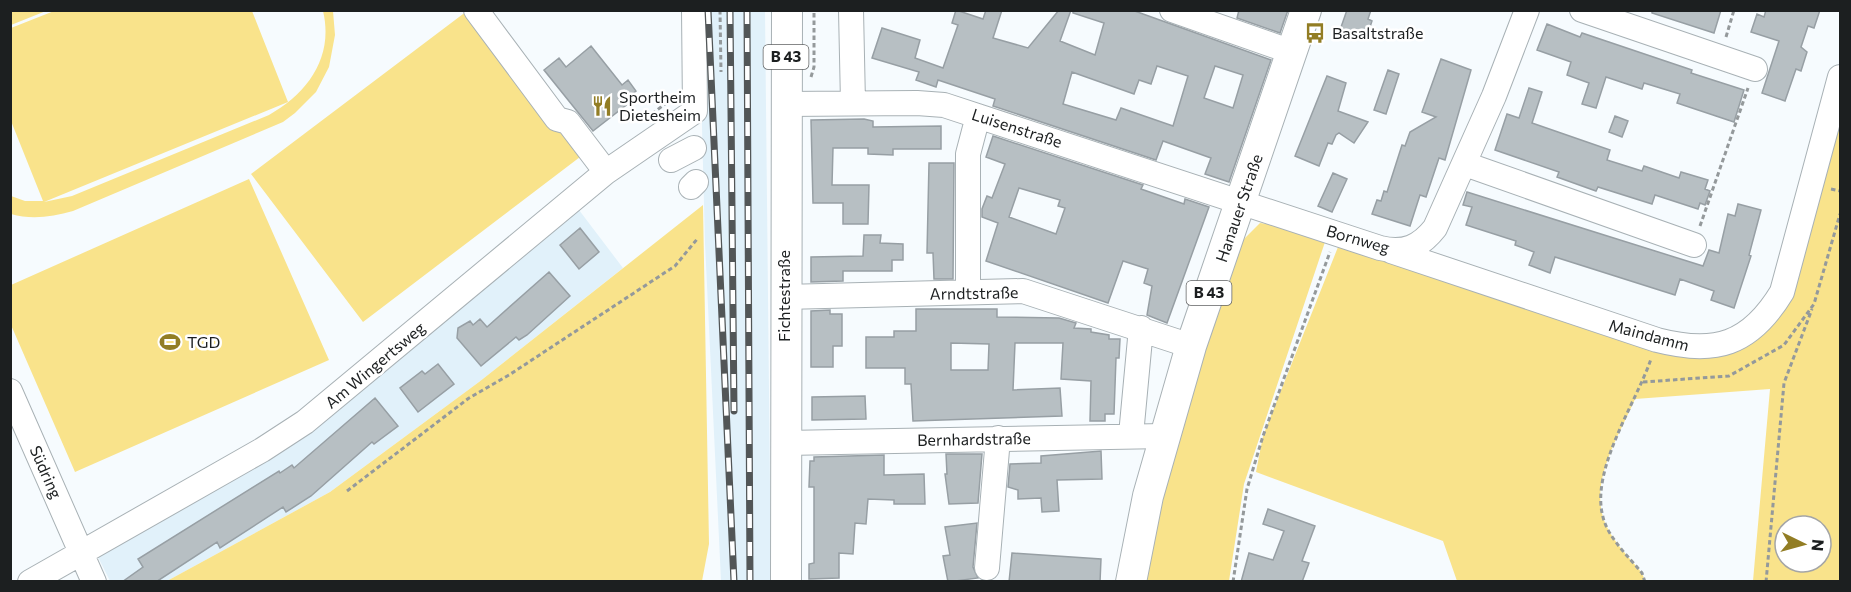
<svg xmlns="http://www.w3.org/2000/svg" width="1851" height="592" viewBox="0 0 1851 592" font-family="Commissioner,sans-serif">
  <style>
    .built { fill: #e1f1fa }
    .green { fill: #f9e38b; fill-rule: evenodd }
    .building { fill: #b7bfc3; stroke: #979fa4; stroke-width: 1.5; fill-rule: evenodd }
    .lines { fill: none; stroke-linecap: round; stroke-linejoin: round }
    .minor-casing { stroke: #a8b1b5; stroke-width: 26 }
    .major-casing { stroke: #a8b1b5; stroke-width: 32 }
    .path { stroke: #94999b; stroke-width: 3; stroke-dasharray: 4.5 3; stroke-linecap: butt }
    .minor { stroke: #fff; stroke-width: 24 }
    .major { stroke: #fff; stroke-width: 30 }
    .rail-casing { stroke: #525657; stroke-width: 7 }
    .rail { stroke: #fff; stroke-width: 4.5; stroke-dasharray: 14; stroke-linecap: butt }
    .labels { text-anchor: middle; stroke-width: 5; stroke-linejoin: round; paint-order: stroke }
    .shield { fill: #fff; stroke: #606263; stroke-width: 1.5 }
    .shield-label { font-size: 15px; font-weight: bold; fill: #1c1f20 }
    .poi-label { font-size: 16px; fill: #1c1f20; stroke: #fff; text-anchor: start }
    .street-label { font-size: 16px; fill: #1c1f20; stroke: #fff }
  </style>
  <rect width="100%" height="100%" fill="#f6fbfe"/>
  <path class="built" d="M699 11H765L771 581H721L705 243Z
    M579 210 623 268 479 382 330 492 167 581H110L97 555 310 431Z"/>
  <path class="green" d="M11 10H46V11L11 25Z
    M54 11H252L288 102 44 202 72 196 269 115C308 93 334 57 323 11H333L335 35 329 67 316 92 295 113 283 122 73 211C52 217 31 220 11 214V196L25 201H43L11 121V28Z
    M467 11 580 157 363 322 251 174Z
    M1840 77V581H1753L1770 389 1635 399C1620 434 1591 478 1603 517 1609 538 1629 557 1642 573L1645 581H1457L1443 541 1256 472 1263 436 1338 247 1676 345 1760 321ZM1785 526H1821V562H1785Z
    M249 179 329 360 75 472 11 325V285Z
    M703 205 709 544 702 581H167L330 492 479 382Z
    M1260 223 1282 226 1326 239 1244 484 1229 581 1145 582 1178 427 1242 241Z"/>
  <path class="building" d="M956 10 983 19 986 10H1002L993 38 1028 48 1059 10H1071L1060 41 1095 55 1104 23 1073 13V10H1132L1271 60 1229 182 1205 174 1211 158 1163 141 1156 160 993 106 995 99 938 80 936 87 916 80 919 72 872 58 882 28 920 40 915 58 943 68 958 25 952 23ZM1157 66 1188 76 1173 126 1121 108 1116 120 1063 104 1072 72 1134 94 1139 80 1151 84ZM1215 66 1243 75 1233 108 1204 98Z
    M1239 10H1288L1280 33 1237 18Z
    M1347 10H1371L1368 19 1372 21 1366 39 1340 30Z
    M1652 10H1721L1714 33 1652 13Z
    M1766 10H1820L1814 28 1808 26 1801 47 1807 52 1801 71 1796 69 1785 101 1762 93 1779 41 1751 32 1757 14 1764 17Z
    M1547 24 1580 37 1582 33 1692 70 1691 73 1744 90 1734 122 1677 103 1680 94 1644 83 1642 89 1606 77 1596 108 1582 104 1589 83 1567 75 1571 62 1537 50Z
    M591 46 622 85 628 80 636 91 631 95 634 99 593 131 544 70 559 58 566 67Z
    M1441 59 1471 70 1445 160 1439 158 1426 197 1420 195 1410 226 1372 214 1377 200 1381 201 1384 191 1387 192 1402 145 1405 146 1410 132 1436 117 1422 112Z
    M1388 70 1399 74 1386 114 1374 110Z
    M1327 76 1346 83 1338 111 1368 122 1354 143 1339 133 1336 135 1332 144 1328 143 1319 166 1295 156Z
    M1529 88 1542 92 1532 123 1610 150 1607 160 1642 171 1644 166 1679 178 1681 172 1708 180 1705 189 1710 191 1705 205 1700 203 1698 209 1655 195 1652 204 1598 187 1596 191 1557 177 1559 172 1495 150 1507 114 1519 118Z
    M1615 116 1628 121 1622 137 1609 132Z
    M864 119 873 121V127L941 126V149H893V155L868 154V148H833L832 185H869L868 224H843V203H813L811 120Z
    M993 136 1143 185 1141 189 1184 204 1185 199 1209 207 1167 323 1147 315 1152 286 1144 283 1148 269 1123 261 1108 303 986 261 998 223 982 217V209L987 196 992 198 1005 164 986 157ZM1019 188 1060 200 1058 206 1065 208 1056 234 1009 217Z
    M929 163H954L953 279H934L933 253H927Z
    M1333 173 1347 179 1332 212 1318 206Z
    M1467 192 1703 266 1709 250 1719 253 1728 214 1735 216 1738 204 1761 210 1749 255 1751 256 1734 308 1711 300 1714 291 1680 279 1675 295 1555 257 1550 273 1529 265 1534 252 1515 245 1516 241 1466 225 1472 207 1463 205Z
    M580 228 599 252 579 269 560 245Z
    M864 235H881L880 243 903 244V260H892V271H843V281L811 282V257L863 256Z
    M549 272 570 296 527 335 519 340 516 337 481 366 457 338 458 328 470 321 473 325 480 319 487 327Z
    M916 309H997V317L1059 318 1076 323 1074 328 1091 329V332L1109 335V339H1120L1119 358H1116L1114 414H1105V421H1090L1091 381 1061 379 1063 343H1015L1013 390 1060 388 1062 416 913 421 911 384H905V368H866V337H894V331H916ZM951 343 989 344 988 370H951Z
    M830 310V314H842V346H833V367H811V311Z
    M438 364 454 384 418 412 400 388 422 371 425 374Z
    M865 396 866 419 812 420V397Z
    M375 398 398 426 374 444 372 442 311 496 286 512 283 507 220 548 217 542 156 582H122L143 567 138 559 279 471 280 473 292 465 294 468Z
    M1101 451 1102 479 1057 480 1059 511 1042 512 1041 498 1018 499V490L1008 487 1010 464 1041 463V456Z
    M946 454H982L978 503 949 504 945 474H947Z
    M884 455V475L924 474 925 504H894V500L868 499 866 524 855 523 853 554 839 553V578L809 579V564L814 563V487H809L810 461H814V457Z
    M1268 509 1315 526 1302 561 1309 563 1302 582H1241L1249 553 1273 560 1284 531 1263 524Z
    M977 523 973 567 978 578 948 582 943 556 950 555 945 527Z
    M1012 553 1101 559 1100 582H1009Z"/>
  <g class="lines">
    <g class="minor-casing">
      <path id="minor" d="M476 10 557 119 568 122 606 172
        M851 10 853 103
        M1172 10 1292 52
        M1582 10 1755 69
        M785 104 917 103 944 105 1380 248C1404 254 1420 247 1435 228L1494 96 1527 10
        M671 160 694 148
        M1465 164 1694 245
        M691 187 696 182
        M1391 251 1657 340C1715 355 1750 345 1782 292L1840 77
        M968 292V154L978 116
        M784 297 1023 291 1191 346
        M10 391 94 582
        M1131 435 1141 328
        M785 443 1164 436
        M987 568 998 438
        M30 582 262 450 305 422 606 172 695 111 694 10"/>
    </g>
    <g class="major-casing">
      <path id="major" d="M786 582 787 10
        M1131 582 1148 496 1191 346 1306 10"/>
    </g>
    <path class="path" d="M720 10 721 72
      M1726 37 1734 10
      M811 77 814 67V10
      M652 114 675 96
      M1831 189 1840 191
      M1700 226 1748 88
      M1643 382 1729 376 1784 345 1814 304 1840 214
      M347 491 469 398 509 375 675 266 698 238
      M1233 582 1247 489 1263 436 1330 252
      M1645 582 1642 573C1629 557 1608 538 1603 517 1590 470 1636 403 1651 359
      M1766 582 1784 383 1812 309"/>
    <use href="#minor" class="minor"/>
    <use href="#major" class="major"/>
    <g class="rail-casing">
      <path id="rail" d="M708 10 734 582
        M730 10 734 411
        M747 10 750 582"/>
    </g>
    <use href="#rail" class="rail"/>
  </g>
  <defs>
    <g id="bus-bare" transform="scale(1.62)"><path d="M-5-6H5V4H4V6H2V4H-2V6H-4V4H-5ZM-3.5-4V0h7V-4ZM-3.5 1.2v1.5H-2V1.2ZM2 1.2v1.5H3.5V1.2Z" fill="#927d24" stroke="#fff" stroke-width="2.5" paint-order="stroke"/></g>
    <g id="restaurant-bare" transform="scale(1.62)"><path d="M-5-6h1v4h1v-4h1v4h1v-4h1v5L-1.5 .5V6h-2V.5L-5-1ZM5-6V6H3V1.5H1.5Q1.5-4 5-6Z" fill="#927d24" stroke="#fff" stroke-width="2.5" paint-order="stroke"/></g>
    <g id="stadium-bare" transform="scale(1.62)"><path d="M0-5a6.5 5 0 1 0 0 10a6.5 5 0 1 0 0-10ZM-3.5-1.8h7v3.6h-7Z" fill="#927d24" stroke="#fff" stroke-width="2.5" paint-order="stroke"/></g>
  </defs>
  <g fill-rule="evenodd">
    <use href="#bus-bare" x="1315" y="33"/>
    <use href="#restaurant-bare" x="602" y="106"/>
    <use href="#stadium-bare" x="170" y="342"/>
  </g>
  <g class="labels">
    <g class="shield">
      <rect x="763.5" y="45" width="45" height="24" rx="4.5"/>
      <rect x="1186.5" y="281" width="45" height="24" rx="4.5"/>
    </g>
    <g class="shield-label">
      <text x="786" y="62">B 43</text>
      <text x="1209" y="298">B 43</text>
    </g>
    <g class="poi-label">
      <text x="1332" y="39">Basaltstraße</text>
      <text x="619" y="103">Sportheim<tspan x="619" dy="18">Dietesheim</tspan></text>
      <text x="187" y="348">TGD</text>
    </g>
    <g class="street-label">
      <text transform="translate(1017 128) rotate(18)" y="6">Luisenstraße</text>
      <text transform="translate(1239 208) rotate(-71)" y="6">Hanauer Straße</text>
      <text transform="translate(1358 239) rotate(16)" y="6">Bornweg</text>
      <text transform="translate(974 293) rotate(-1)" y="6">Arndtstraße</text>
      <text transform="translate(784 296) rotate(-90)" y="6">Fichtestraße</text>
      <text transform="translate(1649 335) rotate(15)" y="6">Maindamm</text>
      <text transform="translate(375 365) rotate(-40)" y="6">Am Wingertsweg</text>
      <text transform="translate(974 439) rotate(-1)" y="6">Bernhardstraße</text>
      <text transform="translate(46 472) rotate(66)" y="6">Südring</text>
    </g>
  </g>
  <rect width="1851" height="592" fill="none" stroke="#1c1f20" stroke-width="24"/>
  <g transform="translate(1803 544) rotate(95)"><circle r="28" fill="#ffffff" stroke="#a4a5a6" stroke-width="1.5"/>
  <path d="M0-4.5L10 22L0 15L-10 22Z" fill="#927d24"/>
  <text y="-9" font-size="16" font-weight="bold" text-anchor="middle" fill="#1c1f20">N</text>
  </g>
</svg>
